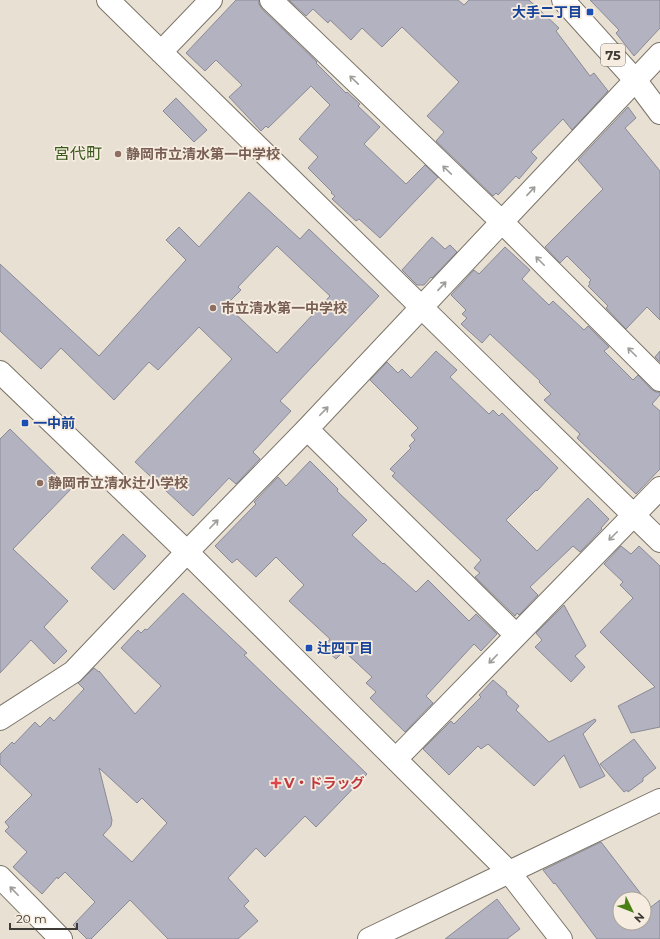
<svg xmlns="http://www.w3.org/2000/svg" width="660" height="939" viewBox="0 0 660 939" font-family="Montserrat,'Noto Sans JP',sans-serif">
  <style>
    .building { fill: #b2b2c0; stroke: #8a8a97; fill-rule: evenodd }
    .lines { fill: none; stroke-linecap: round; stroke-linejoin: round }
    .street-casing { stroke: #7b7468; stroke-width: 24 }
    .secondary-casing { stroke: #7b7468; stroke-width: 24 }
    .primary-casing { stroke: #7b7468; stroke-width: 24 }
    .street { stroke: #fff; stroke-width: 22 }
    .secondary { stroke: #fff; stroke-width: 22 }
    .primary { stroke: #fff; stroke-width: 22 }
    .oneway { stroke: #9e9d9a }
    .transit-dot { fill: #1a4fb4; stroke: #f6ede0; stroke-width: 1.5 }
    .education-dot { fill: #8d6e63; stroke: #f6ede0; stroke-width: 1.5 }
    .health-dot { fill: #e0444e; stroke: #f6ede0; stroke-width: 1.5 }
    .labels { text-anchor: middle; stroke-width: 3.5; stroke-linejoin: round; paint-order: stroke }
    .shield { fill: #f6ede0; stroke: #757069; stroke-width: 1 }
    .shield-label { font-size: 13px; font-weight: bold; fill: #3e3b36 }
    .transit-label { font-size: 14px; font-weight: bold; fill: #164399; stroke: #f6ede0; text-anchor: start }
    .education-label { font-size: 14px; font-weight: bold; fill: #785e54; stroke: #f6ede0; text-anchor: start }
    .health-label { font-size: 14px; font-weight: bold; fill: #be3a42; stroke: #f6ede0; text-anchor: start }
    .quarter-label { font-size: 16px; fill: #375a1b; stroke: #f6ede0 }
  </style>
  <rect width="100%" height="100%" fill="#e8e0d3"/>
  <path class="building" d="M236 0H259V4L262 9 317 62 316 63 346 93 347 92 360 104 358 106 380 127 364 144 406 184 425 165 438 177 380 238 359 219 356 221 332 199 335 196 331 193 332 192 308 168 318 157 299 139 330 105 311 86 268 128 266 126 261 131 229 97 242 85 216 60 205 71 186 53Z
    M289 0H458L464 5 469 0H529L559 28 556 31 590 76 594 73 608 91 572 130 563 119 531 152 537 158 519 179 516 176 498 195 496 193 493 196 436 141 444 132 427 116 459 82 402 27 382 47 362 28 351 40 330 20 328 23 313 9 306 16Z
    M590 0H660V28L634 56 616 33 619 30Z
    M176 98 207 130 194 142 163 111Z
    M628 107 636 118 625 128 660 171V320L647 307 626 329 606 308 608 306 588 286 590 284 589 282 591 280 567 256 560 263 545 247 603 189 578 160Z
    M249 192 300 239 309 229 379 296 280 401 291 411 253 452 260 459 236 484 229 478 193 516 135 462 232 359 199 327 158 370 149 362 114 400 61 348 41 369 0 331V264L99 356 186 260 166 240 179 227 199 247ZM277 246 330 296 277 353 226 305 241 290 238 287Z
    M432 237 445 249 450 245 457 252 432 278 431 277 424 285H417L402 270Z
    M505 247 530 270 522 279 549 305 553 301 584 330 588 326 609 347 604 351 633 380 638 375 651 389 656 392H660V395L652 404 660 411V469L636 494 577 438 580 434 544 400 551 394 539 382 540 381 490 334 482 343 461 324 467 318 462 314 466 310 451 295 474 270 479 274Z
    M436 351 457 370 450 377 489 414 493 410 499 416 502 413 558 468 537 491 536 490 506 520 537 551 588 498 609 519 601 528 602 529 580 552 573 546 530 587 538 595 519 615 517 613 515 616 475 577 480 573 474 568 481 560 392 476 395 473 390 469 411 448 409 446 415 440 411 435 418 428 370 380 387 362 398 373 402 369 411 378Z
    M660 351V362L655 357Z
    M10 429 71 489 13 549 68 601 44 627 67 651 54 664 31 640 0 673V439Z
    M310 461 338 489 337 491 367 520 352 535 383 564 384 563 416 592 428 580 469 621 476 614 497 634 481 651 474 644 426 696 433 703 405 732 370 698 376 692 366 683 372 677 344 651 336 659 323 647 330 639 289 601 304 585 276 557 256 577 237 559 232 563 215 546 256 504 254 502 278 477 286 486Z
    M123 534 146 556 114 590 91 568Z
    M621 546 631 554 639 546 660 566V727L631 733 618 706 655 687 600 632 633 598 620 585 623 582 604 564Z
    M183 593 247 653 244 655 367 774 316 827 305 816 265 857 256 848 228 878 249 901 244 906 258 921 238 939H168L130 900 91 939H87L73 925 95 902 65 872 58 879 57 877 42 894 13 867 27 852 5 831 9 827 5 822 32 795 0 764V754L12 742 14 744 35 722 40 727 50 717 54 721 84 689 78 683 94 668 99 672V671L135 714 161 686 121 648 138 630 141 633 145 629 147 630ZM99 768 137 803 142 798 167 823 132 862 103 835 111 826 112 820Z
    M564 605 586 646 575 656 585 667 571 682 535 647 542 640 536 633Z
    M493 680 507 692 506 694 519 706 516 710 549 742 595 719 596 721 583 734 605 776 580 788 564 755 534 786 488 744 481 749 478 746 449 775 423 749 451 721 454 724 481 697 479 695Z
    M634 739 656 768 643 778V781L628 792 627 790 624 792 600 764Z
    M601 842 651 907 660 900V939H597L555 883 554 884 543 870ZM620 899H644V923H620Z
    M497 899 520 929 507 939H445Z"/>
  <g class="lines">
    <g class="street-casing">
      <path id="street" d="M108 0 660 541
        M271 0 502 222 660 380
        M161 52 211 0
        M307 429 516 635
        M0 719 73 672 187 552 307 429 660 54
        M396 759 660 488
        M0 877 61 939
        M369 939 660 800"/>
    </g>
    <g class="secondary-casing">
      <path id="secondary" d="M0 372 187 552 509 872 561 939"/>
    </g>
    <g class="primary-casing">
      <path id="primary" d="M563 0 636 81 660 113"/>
    </g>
    <use href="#street" class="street"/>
    <use href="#secondary" class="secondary"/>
    <use href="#primary" class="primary"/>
  </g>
  <defs><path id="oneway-shaft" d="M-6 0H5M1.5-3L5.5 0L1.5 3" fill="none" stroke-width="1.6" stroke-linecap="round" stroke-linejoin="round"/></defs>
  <g class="oneway">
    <use href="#oneway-shaft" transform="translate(354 80) rotate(-136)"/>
    <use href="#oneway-shaft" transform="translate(447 170) rotate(-136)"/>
    <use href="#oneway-shaft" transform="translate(531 191) rotate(-47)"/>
    <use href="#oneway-shaft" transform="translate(540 261) rotate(-135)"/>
    <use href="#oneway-shaft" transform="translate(442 286) rotate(-47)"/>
    <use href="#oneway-shaft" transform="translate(632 352) rotate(-135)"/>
    <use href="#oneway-shaft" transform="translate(324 411) rotate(-46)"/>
    <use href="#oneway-shaft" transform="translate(214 524) rotate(-46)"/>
    <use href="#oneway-shaft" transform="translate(613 536) rotate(135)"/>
    <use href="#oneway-shaft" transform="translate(493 659) rotate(134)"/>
    <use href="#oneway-shaft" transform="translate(14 891) rotate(-134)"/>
  </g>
  <g class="transit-dot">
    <rect x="586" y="8" width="8" height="8" rx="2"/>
    <rect x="21" y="419" width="8" height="8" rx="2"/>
    <rect x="305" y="644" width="8" height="8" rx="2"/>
  </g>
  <g class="education-dot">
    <circle cx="118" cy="154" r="4"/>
    <circle cx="213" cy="308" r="4"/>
    <circle cx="40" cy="483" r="4"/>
  </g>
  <path class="health-dot" d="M274 777h4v4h4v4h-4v4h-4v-4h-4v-4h4z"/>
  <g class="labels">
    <rect class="shield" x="601" y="44" width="24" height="22" rx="3"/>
    <g class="shield-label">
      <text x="613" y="60">75</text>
    </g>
    <g class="transit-label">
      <text x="582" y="17" text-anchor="end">大手二丁目</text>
      <text x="33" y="428">一中前</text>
      <text x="317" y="653">辻四丁目</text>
    </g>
    <g class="education-label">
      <text x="126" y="159">静岡市立清水第一中学校</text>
      <text x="221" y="313">市立清水第一中学校</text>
      <text x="48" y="488">静岡市立清水辻小学校</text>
    </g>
    <g class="health-label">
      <text x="284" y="788">V・ドラッグ</text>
    </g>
    <g class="quarter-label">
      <text x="78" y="159">宮代町</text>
    </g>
  </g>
  <g transform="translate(632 911) rotate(133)"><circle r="19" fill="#f6ede0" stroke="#aca69c"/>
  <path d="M0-3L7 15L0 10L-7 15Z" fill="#4a8016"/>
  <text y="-6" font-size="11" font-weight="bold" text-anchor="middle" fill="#3e3b36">N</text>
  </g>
  <path d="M10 923v6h67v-6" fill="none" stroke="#3e3b36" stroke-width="2"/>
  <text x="16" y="923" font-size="12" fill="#3e3b36" stroke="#f6ede0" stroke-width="3" paint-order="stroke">20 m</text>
</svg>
